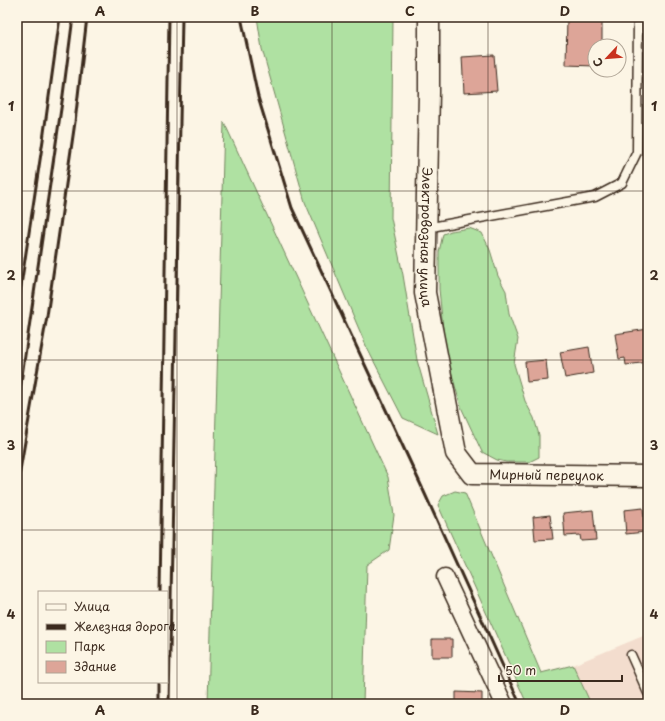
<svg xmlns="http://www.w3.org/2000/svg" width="665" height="721" viewBox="0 0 665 721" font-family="'Playpen Sans',sans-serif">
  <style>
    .built { fill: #f3ddce }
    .green { fill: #afe1a2; stroke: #758660 }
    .building { fill: #dda598; stroke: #3b2a1e }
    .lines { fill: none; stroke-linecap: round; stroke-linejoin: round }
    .service-casing { stroke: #3b2a1e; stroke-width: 11 }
    .minor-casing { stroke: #3b2a1e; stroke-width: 19 }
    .tertiary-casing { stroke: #3b2a1e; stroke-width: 23 }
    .service { stroke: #fcf5e5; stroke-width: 8 }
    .minor { stroke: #fcf5e5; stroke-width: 16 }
    .tertiary { stroke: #fcf5e5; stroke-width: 20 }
    .rail { stroke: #3b2a1e; stroke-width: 3 }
    .grid { fill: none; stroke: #3b2a1e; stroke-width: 1; stroke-opacity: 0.55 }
    .labels { text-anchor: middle; stroke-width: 3; stroke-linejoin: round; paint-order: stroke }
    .street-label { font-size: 13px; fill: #3b2a1e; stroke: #fcf5e5 }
    .neatline { fill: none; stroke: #3b2a1e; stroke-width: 1.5 }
    .grid-label { font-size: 13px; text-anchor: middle; font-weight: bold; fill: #3b2a1e }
  </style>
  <rect width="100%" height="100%" fill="#fcf5e5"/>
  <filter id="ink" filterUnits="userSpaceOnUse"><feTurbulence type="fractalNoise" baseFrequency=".025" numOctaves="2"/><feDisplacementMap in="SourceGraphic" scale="8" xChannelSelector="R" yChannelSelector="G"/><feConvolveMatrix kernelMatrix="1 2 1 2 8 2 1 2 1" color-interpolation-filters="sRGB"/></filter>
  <g filter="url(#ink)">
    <path class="built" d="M648 634V704H591L573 665Z"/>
    <path class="green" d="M257 17H393L391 218 403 275 417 360 438 434 403 418 367 348 305 202 262 49Z
      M224 122 388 477 394 515 389 550 367 565 363 704H208Z
      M469 228 482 233 490 250 498 276 506 291 509 314 518 339 514 364 525 401 534 418 539 435V457L529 462H506L497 460 482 452 461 407 452 375 444 339 439 289V252L443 234 451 231Z
      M455 491 465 493 541 673 573 665 591 704H527L438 505 443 496Z"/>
    <path class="building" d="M567 17H602V46H595V66L566 65Z
      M494 55 497 91 464 93 462 57Z
      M648 329V362L626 365 625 358 619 359 615 334Z
      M589 347 593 373 565 378 560 352Z
      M546 360 548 380 527 382 525 362Z
      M643 508 645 532 626 534 624 510Z
      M593 510 596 540 581 541 580 535 565 536 563 513Z
      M550 515 553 539 535 540 533 517Z
      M432 639H452V657H432Z
      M456 692 482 693V704H456Z"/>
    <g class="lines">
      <g class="service-casing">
        <path id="service" d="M426 228 595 197 622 183 637 152 638 17
          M631 655 648 693"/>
      </g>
      <g class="minor-casing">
        <path id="minor" d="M445 577 504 704"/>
      </g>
      <g class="tertiary-casing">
        <g id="tertiary">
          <path id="s1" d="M429 17V92L425 293 456 453 472 474 648 476"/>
        </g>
      </g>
      <use href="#service" class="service"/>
      <use href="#minor" class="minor"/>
      <use href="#tertiary" class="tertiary"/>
      <path class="rail" d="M241 17 258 97 292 208 420 483 520 704
        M17 312 43 140 60 17
        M17 410 63 95 73 17
        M19 476 47 316 75 122 87 17
        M160 592 169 17
        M158 704V682
        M169 704 182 17"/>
    </g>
  </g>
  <path class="grid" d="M177 17V704M332 17V704M488 17V704M17 191H648M17 360H648M17 530H648"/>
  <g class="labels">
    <g class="street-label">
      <text dy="5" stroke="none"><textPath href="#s1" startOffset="220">Электровозная улица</textPath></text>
      <text dy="5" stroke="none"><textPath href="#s1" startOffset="540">Мирный переулок</textPath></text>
    </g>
  </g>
  <rect width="665" height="721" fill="none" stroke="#fcf5e5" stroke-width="44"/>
  <rect x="38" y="591" width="130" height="92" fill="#fcf5e5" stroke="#afa495"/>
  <rect x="46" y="604" width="20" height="6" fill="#fcf5e5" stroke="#afa495"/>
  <text x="74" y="611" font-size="12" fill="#3b2a1e">Улица</text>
  <rect x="46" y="624" width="20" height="6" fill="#3b2a1e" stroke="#afa495"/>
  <text x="74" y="631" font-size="12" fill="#3b2a1e">Железная дорога</text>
  <rect x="46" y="641" width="20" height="12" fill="#afe1a2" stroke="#afa495"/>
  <text x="74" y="651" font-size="12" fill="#3b2a1e">Парк</text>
  <rect x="46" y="661" width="20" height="12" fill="#dda598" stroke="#afa495"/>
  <text x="74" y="671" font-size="12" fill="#3b2a1e">Здание</text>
  <g transform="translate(607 58) rotate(244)"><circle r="19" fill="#fcf5e5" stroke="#afa495"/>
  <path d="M0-3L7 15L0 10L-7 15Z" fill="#c8321e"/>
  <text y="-6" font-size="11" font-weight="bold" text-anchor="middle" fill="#3b2a1e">С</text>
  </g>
  <path d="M499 675v6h123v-6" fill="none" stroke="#3b2a1e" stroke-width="2"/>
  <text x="505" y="675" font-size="12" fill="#3b2a1e" stroke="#fcf5e5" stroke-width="3" paint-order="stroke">50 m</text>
  <rect x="22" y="22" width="621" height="677" class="neatline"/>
  <g class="grid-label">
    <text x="100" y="16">A</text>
    <text x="255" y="16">B</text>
    <text x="410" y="16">C</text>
    <text x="565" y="16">D</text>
    <text x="11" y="111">1</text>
    <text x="654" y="111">1</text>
    <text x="11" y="280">2</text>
    <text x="654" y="280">2</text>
    <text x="11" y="450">3</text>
    <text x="654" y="450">3</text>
    <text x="11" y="619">4</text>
    <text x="654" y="619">4</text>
    <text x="100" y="715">A</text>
    <text x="255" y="715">B</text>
    <text x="410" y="715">C</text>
    <text x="565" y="715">D</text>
  </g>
</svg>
